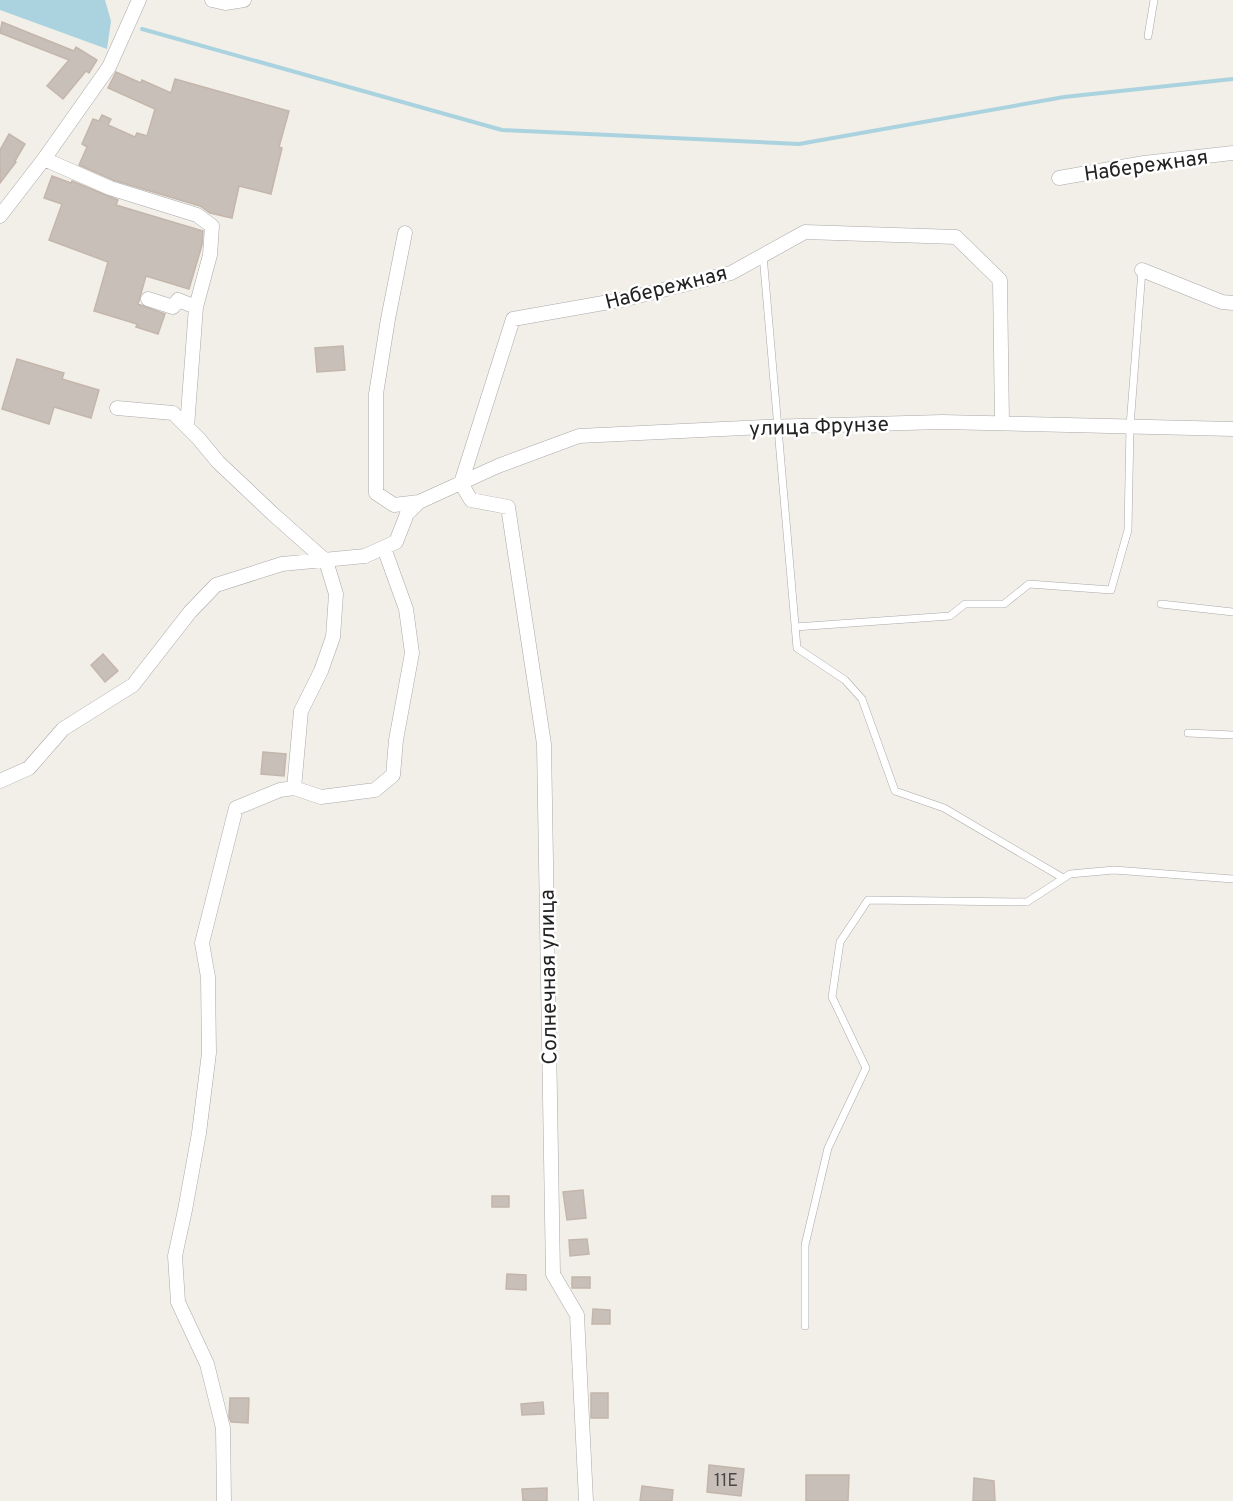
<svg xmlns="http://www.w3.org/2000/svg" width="1233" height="1501" viewBox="0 0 1233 1501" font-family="Overpass,sans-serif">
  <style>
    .water { fill: #aad3df }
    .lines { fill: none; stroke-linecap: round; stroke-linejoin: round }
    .stream { stroke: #aad3df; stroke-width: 4 }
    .building { fill: #c7bfb8; stroke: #c4b6ab; stroke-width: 1.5 }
    .lane-casing { stroke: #a9a9a9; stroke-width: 8 }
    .street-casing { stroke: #a9a9a9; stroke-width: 15 }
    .lane { stroke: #fff; stroke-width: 7 }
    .street { stroke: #fff; stroke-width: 14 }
    .labels { text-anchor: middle; stroke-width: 5; stroke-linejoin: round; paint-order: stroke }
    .number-label { font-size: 18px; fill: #4b4948 }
    .street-label { font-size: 21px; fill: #222; stroke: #fff }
  </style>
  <rect width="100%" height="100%" fill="#f2efe9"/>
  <path class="water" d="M0 0H105L111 21 107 49 0 10Z"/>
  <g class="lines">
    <path class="stream" d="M142 29 502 130 799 144 1064 97 1233 79"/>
  </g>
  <path class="building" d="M2 22 74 51 76 47 97 60 89 73 86 71 63 99 47 86 69 60 0 33Z
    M116 72 141 83 142 80 171 93 175 79 289 111 279 147 282 148 271 194 239 186 232 218 210 213 200 206 113 180 79 165 87 147 82 144 93 119 99 121 102 115 111 119 108 125 135 137 137 133 147 136 155 109 108 88Z
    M9 134 25 144 15 161 16 162 0 183V150Z
    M52 176 71 183 72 181 118 200 116 205 203 231 202 245 189 289 146 276 138 304 165 314 158 334 136 327 137 324 94 311 108 262 49 240 62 204 44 198Z
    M343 346 345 370 317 372 315 348Z
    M17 359 64 373 62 379 99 390 91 418 54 407 49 424 2 409Z
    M103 654 118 671 105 682 91 665Z
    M263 752 286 754 284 776 261 774Z
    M583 1190 586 1218 567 1220 563 1192Z
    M492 1196H509V1207H492Z
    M587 1239 589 1254 570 1256 569 1240Z
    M507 1274 526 1275V1290L506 1289Z
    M572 1277H590V1288H572Z
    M593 1309 610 1310V1324H592Z
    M591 1393H608V1418H591Z
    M230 1398H249L248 1423 231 1422 229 1417Z
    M543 1402 544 1414 522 1415 521 1404Z
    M709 1465 744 1469 741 1496 707 1492Z
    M806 1475H849L848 1501H806Z
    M974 1478 994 1481 995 1501H973Z
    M642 1486 673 1490 672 1501H640Z
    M547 1488V1501H523L522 1489Z"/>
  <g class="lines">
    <g class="lane-casing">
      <path id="lane" d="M1148 36 1154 0
        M763 255 797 648 845 680 862 699 895 791 944 808 1063 878
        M1161 604 1233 612
        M795 627 950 616 965 604H1004L1029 584 1111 590 1128 530 1130 426 1142 270
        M1188 733 1233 735
        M805 1326V1245L828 1148 866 1068 832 997 840 942 868 900 1027 902 1070 874 1114 870 1233 879"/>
    </g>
    <g class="street-casing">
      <path id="street" d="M212 0 225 3 244 0
        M44 159 110 188 197 215 212 226 210 255 196 307 187 427
        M1059 178 1144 163 1233 153
        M0 216 44 159 109 67 139 0
        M405 233 388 319 376 394V493L394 505 419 502 498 466 579 436 764 427 942 422 1233 429
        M1142 270 1222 302 1233 303
        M148 299 173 307 178 300 196 307
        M117 408 173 413 199 439 218 462 273 514 326 561 336 594 333 637 321 671 301 711 294 788 321 797 375 790 393 775 396 740 412 653 406 609 384 548
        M0 781 29 768 63 729 133 685 190 612 216 585 282 564 365 556 396 542 407 514 419 502
        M224 1501 223 1428 207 1364 178 1302 175 1256 185 1210 199 1133 209 1053 208 977 202 943 236 808 280 790 294 788
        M586 1501 577 1315 553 1274 544 744 508 507 471 500 461 483 513 319 626 299 731 273 805 232 956 237 1000 280 1002 423"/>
    </g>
    <use href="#lane" class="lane"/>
    <use href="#street" class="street"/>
  </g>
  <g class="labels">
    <g class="number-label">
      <text x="726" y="1486">11Е</text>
    </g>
    <g class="street-label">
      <text transform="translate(1146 165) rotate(-8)" y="7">Набережная</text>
      <text transform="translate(666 287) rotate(-14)" y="7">Набережная</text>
      <text transform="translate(819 426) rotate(-2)" y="7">улица Фрунзе</text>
      <text transform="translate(548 977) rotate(-91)" y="7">Солнечная улица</text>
    </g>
  </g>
</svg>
